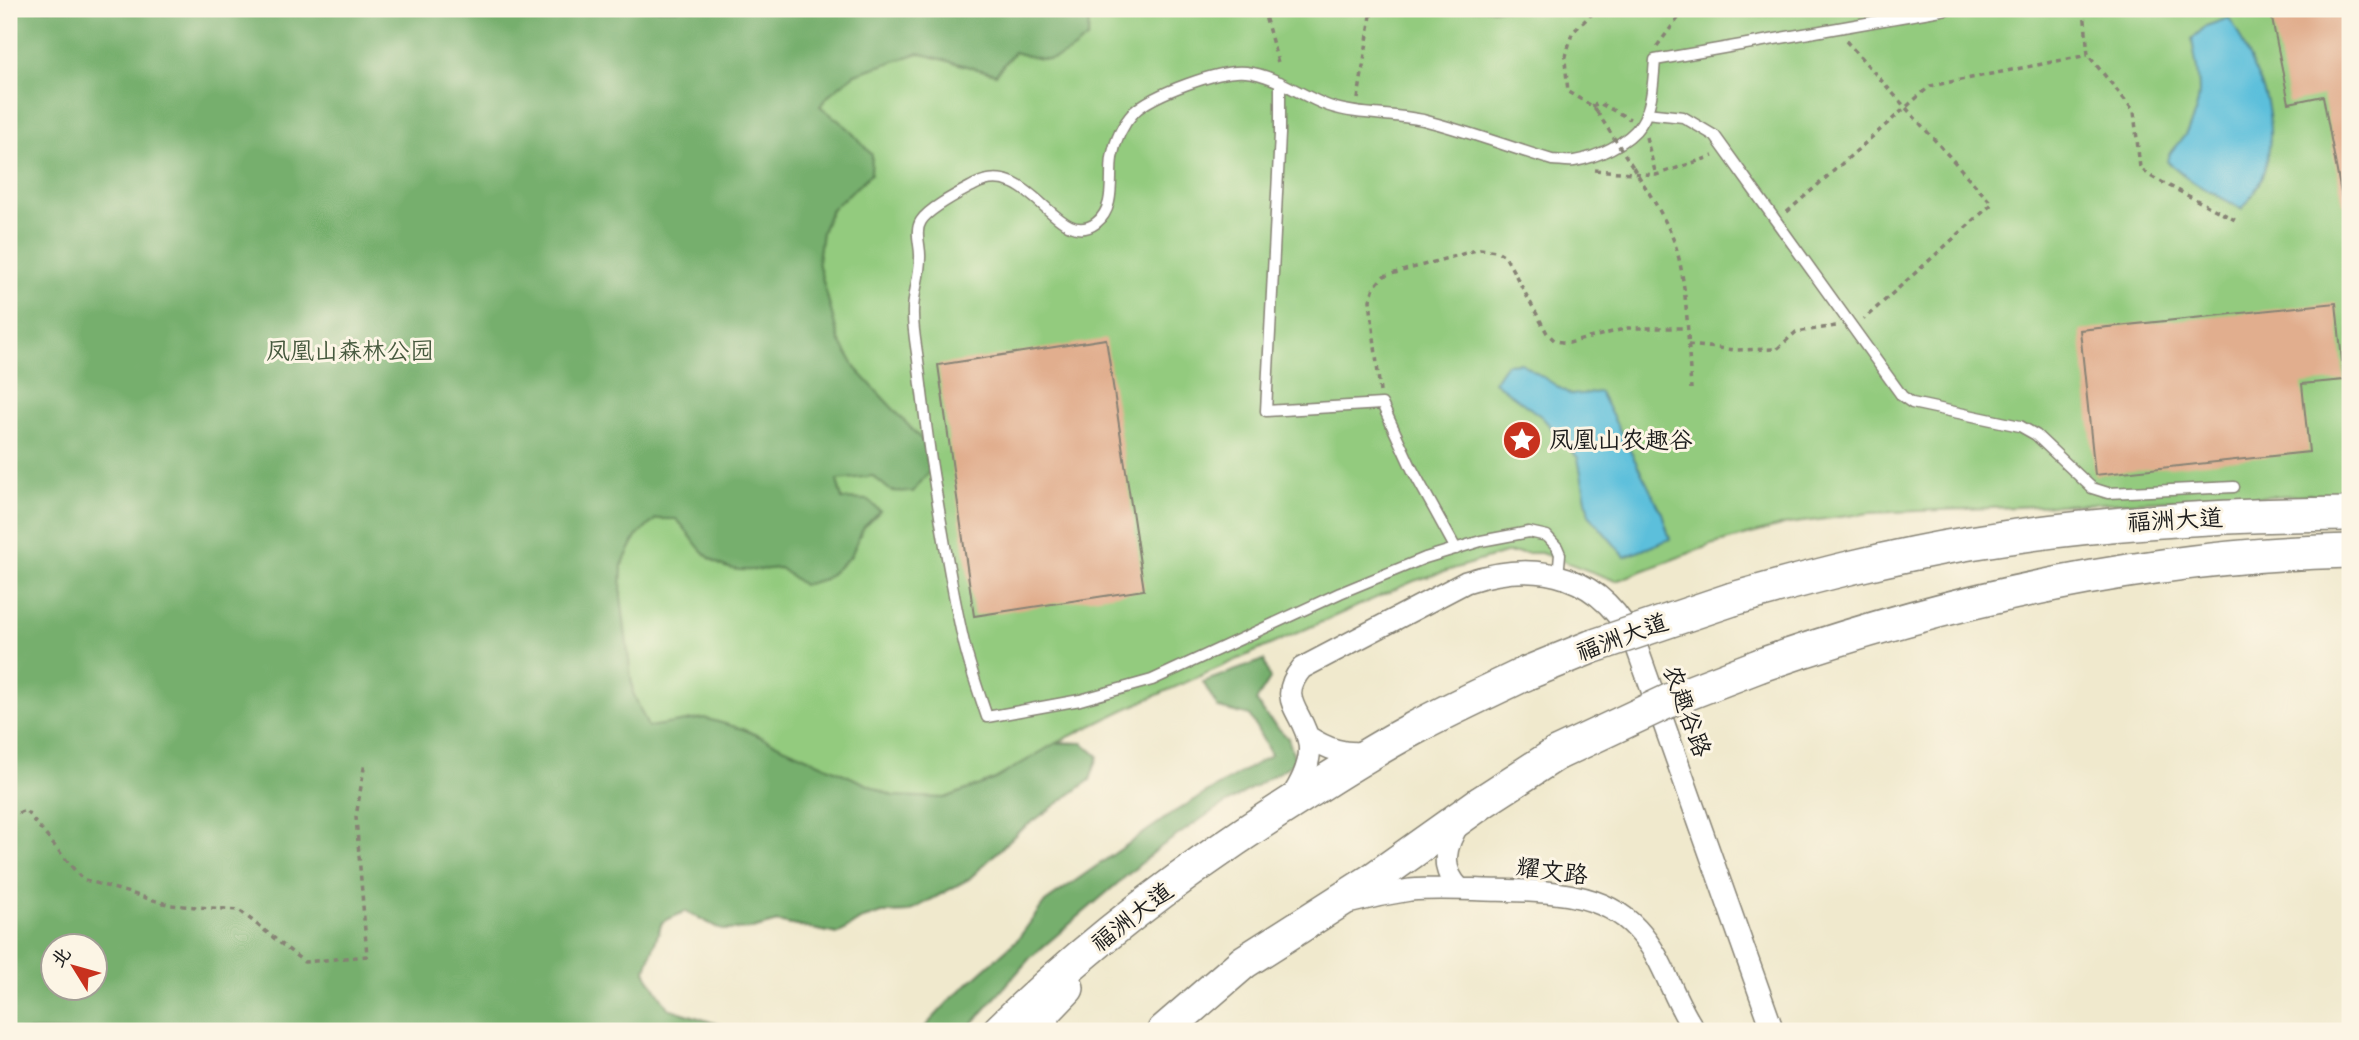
<svg xmlns="http://www.w3.org/2000/svg" width="2359" height="1040" viewBox="0 0 2359 1040" font-family="Caveat,'LXGW WenKai TC',sans-serif">
  <style>
    .green { fill: #93cb7e; stroke: #58744d; stroke-width: 2; fill-rule: evenodd }
    .forest { fill: #76af6d; stroke: #496644; stroke-width: 2; fill-rule: evenodd }
    .water { fill: #5cbfdb; stroke: #3c6e7c; stroke-width: 2 }
    .building { fill: #e1ae8e }
    .lines { fill: none; stroke-linecap: round; stroke-linejoin: round }
    .service-casing { stroke: #868274; stroke-width: 13 }
    .minor-casing { stroke: #868274; stroke-width: 24 }
    .primary-casing { stroke: #868274; stroke-width: 36 }
    .path { stroke: #868274; stroke-width: 3.5; stroke-dasharray: 5 5; stroke-linecap: butt }
    .service { stroke: #fff; stroke-width: 10 }
    .minor { stroke: #fff; stroke-width: 21 }
    .primary { stroke: #fff; stroke-width: 33 }
    .primary-bridge-casing { stroke: #868274; stroke-width: 36; stroke-linecap: butt }
    .path-bridge { stroke: #868274; stroke-width: 3.5; stroke-dasharray: 5 5; stroke-linecap: butt }
    .primary-bridge { stroke: #fff; stroke-width: 33 }
    .labels { text-anchor: middle; stroke-width: 6; stroke-linejoin: round; paint-order: stroke }
    .park-label { font-size: 24px; fill: #46593e; stroke: #fcf5e5 }
    .poi-label { font-size: 24px; fill: #1c1c1c; stroke: #fcf5e5; text-anchor: start }
    .street-label { font-size: 24px; fill: #1c1c1c; stroke: #fcf5e5 }
  </style>
  <rect width="100%" height="100%" fill="#fcf5e5"/>
  <filter id="ink" filterUnits="userSpaceOnUse"><feTurbulence type="fractalNoise" baseFrequency=".0143" numOctaves="2"/><feDisplacementMap in="SourceGraphic" scale="14" xChannelSelector="R" yChannelSelector="G"/><feConvolveMatrix kernelMatrix="1 2 1 2 8 2 1 2 1" color-interpolation-filters="sRGB"/></filter>
  <filter id="wash" filterUnits="userSpaceOnUse"><feTurbulence type="fractalNoise" baseFrequency=".00686" numOctaves="4" result="noise"/><feDisplacementMap in="SourceGraphic" scale="28" xChannelSelector="R" yChannelSelector="G"/><feGaussianBlur stdDeviation="1.57" result="paint"/><feColorMatrix in="noise" values="0 0 0 0 0 0 0 0 0 0 0 0 0 0 0 0 0 1.4 0 .05"/><feComposite in="paint" operator="in"/></filter>
  <g filter="url(#wash)">
    <rect width="100%" height="100%" fill="#f0e9cd"/>
    <path class="green" d="M9 9H2350V493L1870 513 1788 524 1711 545 1616 581 1541 553H1505L1414 581 1128 708 1058 742 1083 743 1098 756 1090 780 1018 832 969 879 908 912 882 913 860 920 838 934 777 922 752 929 722 930 686 911 662 922 645 972 668 1008 738 1031H9ZM52 946H94V988H52Z"/>
    <path class="forest" d="M9 9H1080L1089 17 1088 38C1057 62 1053 64 1014 52L996 74 919 53 855 74 830 94 820 106 848 128 872 155 871 174 831 210 822 232 818 262 839 340 857 370 923 441 930 470 913 492 891 491 873 476 837 480 842 499 868 500 880 511 863 528 851 556 825 579 803 585 780 568C747 571 725 576 701 550 691 539 687 529 676 519H656L636 537 622 565 621 596 633 693 648 727 704 718 743 729 893 796 945 798 995 779 1056 743H1083L1098 756 1090 780 1018 832 969 879 908 912 882 913 860 920 838 934 777 922 752 929 722 930 686 911 662 922 645 972 668 1008 738 1031H9ZM52 946H94V988H52Z
      M1264 660 1270 679 1256 701 1267 717 1288 738 1296 762 1210 813 1159 848 1030 958 966 1031H921L951 999 1018 939 1045 902 1174 812 1271 755 1250 716 1218 708 1203 682Z"/>
    <path class="water" d="M2229 18C2239 31 2244 46 2251 62 2256 74 2264 88 2267 102 2275 141 2268 179 2242 209L2192 182 2167 161C2168 151 2179 144 2185 135 2207 96 2198 80 2192 39L2206 26Z
      M1521 363 1571 395 1600 392 1662 513 1670 539 1625 557 1589 515 1578 458 1542 417 1494 382 1506 364Z"/>
    <g id="blocks">
      <path class="building" d="M2270 9H2350V203L2343 204 2323 96 2289 103Z
        M2336 303 2344 380 2302 384 2309 452 2095 475 2080 330Z
        M1106 339 1144 590 974 616 938 365Z"/>
    </g>
  </g>
  <g filter="url(#ink)">
    <use href="#blocks" fill-opacity="0" stroke="#868274" stroke-width="2"/>
    <g class="lines">
      <g class="service-casing">
        <path id="service" d="M1280 82V134L1266 411 1382 404 1412 469 1456 549
          M1646 113 1683 117 1715 136 1902 396 1912 403 2020 426 2036 435 2092 488 2108 493 2234 487
          M1558 577 1560 554 1557 547 1547 536 1529 532 1481 541 1425 558 1340 593 1152 680 1080 700 987 717C979 693 970 668 964 643 950 583 941 522 931 461 926 427 922 393 918 360 916 345 913 330 913 315 912 296 920 277 920 258 921 246 914 232 921 221 929 208 961 192 974 185 1030 155 1057 252 1096 223 1116 208 1109 179 1112 158 1115 141 1123 124 1134 112 1153 94 1220 69 1246 72 1276 75 1301 96 1329 106 1359 116 1392 113 1423 120 1467 131 1509 147 1552 160 1559 160 1567 162 1574 161 1595 158 1629 143 1641 124 1653 106 1653 81 1655 60L1947 9"/>
      </g>
      <g class="minor-casing">
        <path id="minor" d="M1307 736C1327 749 1344 755 1367 752
          M1291 798C1301 783 1312 762 1309 743 1304 712 1275 700 1302 668L1466 582C1540 558 1604 575 1637 648L1773 1031
          M1460 889C1439 869 1445 845 1460 822
          M1352 902C1371 897 1390 893 1410 890 1435 888 1460 889 1485 890 1535 891 1600 888 1637 929 1665 959 1672 999 1695 1031"/>
      </g>
      <g class="primary-casing">
        <path id="primary" d="M1733 599C1811 577 1890 556 1970 543 2096 522 2223 515 2350 514
          M1761 665C1951 599 2148 555 2350 551
          M999 1031C1092 939 1198 861 1308 792 1343 770 1377 748 1413 729 1450 709 1489 691 1527 673
          M1041 1031 1044 1012 1067 988
          M1164 1031 1244 962 1371 881 1482 802 1556 754"/>
      </g>
      <path class="path" d="M1263 9 1279 66
        M2084 9 2088 55 2134 111 2140 168 2152 177 2235 220
        M1846 41 1992 204 1864 319
        M1657 46 1685 9
        M1358 99 1372 9
        M1592 106 1599 103 1630 119
        M1597 112 1592 106 1568 92 1565 60 1572 33 1597 9
        M1646 137 1656 175
        M1633 167C1648 192 1665 216 1675 244 1688 285 1688 345 1691 389
        M1595 170 1656 175 1713 156
        M1787 212 1930 86 2088 55
        M1688 345 1736 350 1777 349 1796 332 1836 326
        M1380 392 1370 300 1374 287 1384 276 1480 249 1497 251 1505 256 1547 333 1555 341 1569 343 1628 328H1686
        M9 817 25 810 82 879 170 905 239 910 304 962 367 956 356 817 365 762"/>
      <use href="#service" class="service"/>
      <use href="#minor" class="minor"/>
      <use href="#primary" class="primary"/>
      <g class="primary-bridge-casing">
        <path id="primary-bridge" d="M1527 673 1591 647 1733 599
          M1556 754 1673 699 1761 665"/>
      </g>
      <path class="path-bridge" d="M1597 112 1633 167"/>
      <use href="#primary-bridge" class="primary-bridge"/>
    </g>
  </g>
  <defs>
    <g id="sight-disc" transform="scale(2.0125)"><circle r="9.5" fill="#c8321e" stroke="#fcf5e5"/><path d="M0-6L1.8-2.2L6-1.7L2.9 1.2L3.7 5.4L0 3.3L-3.7 5.4L-2.9 1.2L-6-1.7L-1.8-2.2Z" fill="#fff"/></g>
  </defs>
  <g fill-rule="evenodd">
    <use href="#sight-disc" x="1522" y="440"/>
  </g>
  <g class="labels">
    <g class="park-label">
      <text x="350" y="359">凤凰山森林公园</text>
    </g>
    <g class="poi-label">
      <text x="1549" y="448">凤凰山农趣谷</text>
    </g>
    <g class="street-label">
      <text transform="translate(2175 520) rotate(-3)" y="8">福洲大道</text>
      <text transform="translate(1622 637) rotate(-20)" y="8">福洲大道</text>
      <text transform="translate(1687 711) rotate(70)" y="8">农趣谷路</text>
      <text transform="translate(1552 871) rotate(7)" y="8">耀文路</text>
      <text transform="translate(1132 917) rotate(-38)" y="8">福洲大道</text>
    </g>
  </g>
  <rect width="2359" height="1040" fill="none" stroke="#fcf5e5" stroke-width="35"/>
  <g transform="translate(74 967) rotate(307)"><circle r="33" fill="#fcf5e5" stroke="#a29e95" stroke-width="2"/>
  <path d="M0-5L12 26L0 18L-12 26Z" fill="#c8321e"/>
  <text y="-10" font-size="19" font-weight="bold" text-anchor="middle" fill="#1c1c1c">北</text>
  </g>
</svg>
